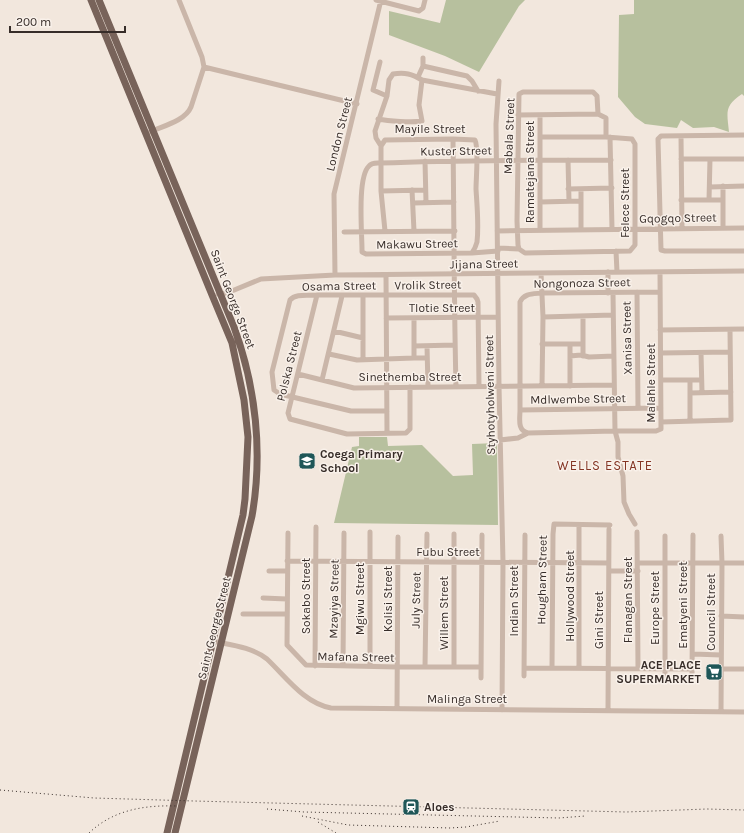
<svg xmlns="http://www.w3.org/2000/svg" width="744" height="833" viewBox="0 0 744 833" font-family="Karla,sans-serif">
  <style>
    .green { fill: #b7c09e }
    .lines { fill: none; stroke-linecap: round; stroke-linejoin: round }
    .minor { stroke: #cab6a9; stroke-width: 5 }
    .major { stroke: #78635a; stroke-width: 7 }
    .rail { stroke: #372d29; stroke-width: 1; stroke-dasharray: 1 3; stroke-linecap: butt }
    .labels { text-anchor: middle; stroke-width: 3; stroke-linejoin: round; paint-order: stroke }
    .street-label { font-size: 12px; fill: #372d29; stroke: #f9f1ea }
    .poi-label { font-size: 12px; font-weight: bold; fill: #372d29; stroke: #f9f1ea; text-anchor: start }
    .neighbourhood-label { font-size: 13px; letter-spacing: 1px; fill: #843524; stroke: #f9f1ea }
  </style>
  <rect width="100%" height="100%" fill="#f2e7dd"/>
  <path class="green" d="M446 0H525L519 6 479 72 445 56 389 35V11L440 23Z
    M634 0H744V96L742 94C724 106 727 112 729 132L714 127 693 128 681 120 677 128 645 124 635 117 618 97 619 15 634 14Z
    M359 437H387L388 446 422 445 453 476 473 475 472 444 497 443 498 525 334 523 352 447 359 446Z"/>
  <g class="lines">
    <path class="minor" d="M376 0 419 11 423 8 425 0
      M380 62 373 90 387 96
      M423 66 467 76 472 81 478 91
      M204 67 357 104
      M418 77 423 66V58
      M499 81 496 124 499 386 503 562 502 710
      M518 115 598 114 606 118V137
      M540 115V230
      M378 119C388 121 412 123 422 121L419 105 422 80
      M150 132C163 126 185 121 191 107L204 67 202 57 179 0
      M744 135 661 136 658 139 661 250 665 251H744
      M681 136 682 228
      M541 137H606L632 139 635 144V245L630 251 525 253 519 249 518 245 517 221 519 94 523 92H593L597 96 598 114
      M610 137 612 229
      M453 139C454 221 454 304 456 387
      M381 146 376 138 375 131 387 96 389 80 393 74C405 72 412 74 422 80L497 94
      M681 159H744
      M568 160 569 201
      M425 161 426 202
      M723 186V227
      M710 187 744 186
      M568 189 612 188
      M412 190 414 231
      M381 191 425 190
      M681 200H722
      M709 200 710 159
      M540 202 580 201
      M413 203 454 202
      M581 229V189
      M385 231 381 191V146L385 140 453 139 475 140C479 148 476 178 476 189 477 206 479 225 477 242 476 246 474 250 472 253L366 254 362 252V250C362 233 357 177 369 166 372 162 377 163 381 163 458 160 535 160 611 160
      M497 231 744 228
      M344 232 455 231
      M498 248 519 249
      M616 251 617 272
      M472 253 498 251
      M608 272V293
      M541 273 543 317 542 386
      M335 275 334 194 381 0
      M386 275 387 433
      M637 292 638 408
      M660 292 542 293C533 294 524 293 520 302V410C520 419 517 430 528 433L615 431H656L661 429 660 272
      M613 293 615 431 618 442V457L623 476 624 502 629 514 635 524
      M218 294 227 293 261 279 335 275 744 271
      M317 295 288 413 290 419 347 434 406 433 410 429V387
      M583 316V356
      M543 317 613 315
      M386 318 498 317
      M660 330 744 329
      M334 331 363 338
      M542 344H583
      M570 345V386
      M414 346 455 345
      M427 346 428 387
      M661 353 730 352
      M701 353 702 392
      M329 354 357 360 414 358V318
      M570 356 581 355 589 357 614 356
      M414 358H427
      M363 360V295
      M298 374 354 388 614 385
      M322 380 342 296
      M661 380H701
      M690 381V421
      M690 393 731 392
      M520 410 661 408
      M387 411H351L280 394 274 390 272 372 290 300C296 293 308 296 317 295H474L477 299 478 302 479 387
      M661 422 731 420 730 330
      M500 440 518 438 528 433
      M637 532 638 668
      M288 533 287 645 306 665 397 667H481
      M721 536 722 563 721 711
      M287 561 609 563
      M638 563H744
      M269 571H287
      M609 571H638
      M263 598 287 599
      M243 614H287
      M721 616 744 617
      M212 641C231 645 252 647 267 659 286 677 304 703 331 708L744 712
      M693 654 721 655
      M315 666 316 527
      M343 666 344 533
      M370 666V532
      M425 667 427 534
      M454 667V534
      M524 668 692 669
      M552 668 553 534 554 524 610 525
      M579 668V525
      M721 669H744
      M524 676 525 535
      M692 676 693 535
      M481 678 482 535
      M665 679V536
      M397 709 398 537
      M608 710 609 529"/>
    <path class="major" d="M91 0 212 295 232 343 244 400 248 437 245 499 243 515 167 833
      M99 0 234 327C256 387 263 453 252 516L175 833"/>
    <path class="rail" d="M0 790 94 798 194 801 626 812 707 809 744 810
      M267 809 304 812 559 818 585 816
      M302 816 348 825 450 828 466 827 500 821
      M318 822 336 833
      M89 833C113 810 144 805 176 806"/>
  </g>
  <defs>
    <g id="school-square" transform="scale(0.9)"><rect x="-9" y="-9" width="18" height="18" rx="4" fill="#1f5758" stroke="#f9f1ea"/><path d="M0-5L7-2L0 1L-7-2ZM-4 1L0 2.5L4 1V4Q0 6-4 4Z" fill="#fff"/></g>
    <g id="supermarket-square" transform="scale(0.9)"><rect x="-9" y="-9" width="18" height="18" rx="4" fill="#1f5758" stroke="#f9f1ea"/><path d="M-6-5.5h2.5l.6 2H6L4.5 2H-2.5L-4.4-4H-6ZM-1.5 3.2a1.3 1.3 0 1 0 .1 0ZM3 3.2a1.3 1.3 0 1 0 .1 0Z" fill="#fff"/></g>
    <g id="station-square" transform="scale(0.9)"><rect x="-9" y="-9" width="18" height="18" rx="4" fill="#1f5758" stroke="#f9f1ea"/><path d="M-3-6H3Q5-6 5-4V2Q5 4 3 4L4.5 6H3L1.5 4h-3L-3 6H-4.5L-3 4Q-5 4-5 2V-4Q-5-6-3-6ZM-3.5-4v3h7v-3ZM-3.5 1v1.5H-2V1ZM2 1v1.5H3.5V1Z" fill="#fff"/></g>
  </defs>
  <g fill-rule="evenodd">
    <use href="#school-square" x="307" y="461"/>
    <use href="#supermarket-square" x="714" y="672"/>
    <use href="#station-square" x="411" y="807"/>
  </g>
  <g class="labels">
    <g class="street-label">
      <text x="430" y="133">Mayile Street</text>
      <text transform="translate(339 134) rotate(-76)" y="4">London Street</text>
      <text transform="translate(509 136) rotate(-88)" y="4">Mabala Street</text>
      <text transform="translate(456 151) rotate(-1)" y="4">Kuster Street</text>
      <text transform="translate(530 172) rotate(-90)" y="4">Ramatejana Street</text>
      <text transform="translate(625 203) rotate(-90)" y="4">Felece Street</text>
      <text transform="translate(678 218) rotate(-1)" y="4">Gqogqo Street</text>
      <text transform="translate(417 244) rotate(-1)" y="4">Makawu Street</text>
      <text transform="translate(484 264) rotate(-1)" y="4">Jijana Street</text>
      <text transform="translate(582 283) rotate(-1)" y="4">Nongonoza Street</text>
      <text transform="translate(428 285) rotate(-1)" y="4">Vrolik Street</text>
      <text transform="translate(339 286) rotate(-1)" y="4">Osama Street</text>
      <text transform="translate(233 299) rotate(69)" y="4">Saint George Street</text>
      <text x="442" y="312">Tlotie Street</text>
      <text transform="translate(627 338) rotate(-91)" y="4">Xanisa Street</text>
      <text transform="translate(289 366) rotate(-76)" y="4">Polska Street</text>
      <text x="410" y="381">Sinethemba Street</text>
      <text transform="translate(651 383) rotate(-90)" y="4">Malahle Street</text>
      <text transform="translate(490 395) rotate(-91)" y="4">Styhotyholweni Street</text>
      <text transform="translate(578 399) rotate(-1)" y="4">Mdlwembe Street</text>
      <text x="448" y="556">Fubu Street</text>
      <text transform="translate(542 580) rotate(-89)" y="4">Hougham Street</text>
      <text transform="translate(306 596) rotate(-90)" y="4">Sokabo Street</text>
      <text transform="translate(570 596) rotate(-90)" y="4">Hollywood Street</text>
      <text transform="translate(334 599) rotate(-89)" y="4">Mzayiya Street</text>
      <text transform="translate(360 599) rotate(-90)" y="4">Mgiwu Street</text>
      <text transform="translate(388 599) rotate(-90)" y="4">Kolisi Street</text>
      <text transform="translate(416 600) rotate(-89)" y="4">July Street</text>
      <text transform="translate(628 600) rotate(-90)" y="4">Flanagan Street</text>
      <text transform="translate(514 601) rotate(-90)" y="4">Indian Street</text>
      <text transform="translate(683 605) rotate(-90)" y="4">Ematyeni Street</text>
      <text transform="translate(655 608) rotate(-90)" y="4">Europe Street</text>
      <text transform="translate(711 612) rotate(-90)" y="4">Council Street</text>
      <text transform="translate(444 613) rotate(-90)" y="4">Willem Street</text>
      <text transform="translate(599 620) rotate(-90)" y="4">Gini Street</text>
      <text transform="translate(214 628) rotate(-76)" y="4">Saint George Street</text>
      <text transform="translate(356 657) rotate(1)" y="4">Mafana Street</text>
      <text x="467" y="703">Malinga Street</text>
    </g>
    <g class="poi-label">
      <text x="320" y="458">Coega Primary<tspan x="320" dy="14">School</tspan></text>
      <text x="701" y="669" text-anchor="end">ACE PLACE<tspan x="701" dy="14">SUPERMARKET</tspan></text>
      <text x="424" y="811">Aloes</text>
    </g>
    <g class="neighbourhood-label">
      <text x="605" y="470">WELLS ESTATE</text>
    </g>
  </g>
  <path d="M10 26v6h115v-6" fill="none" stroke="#372d29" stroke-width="2"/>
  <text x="16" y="26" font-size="12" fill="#372d29" stroke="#f9f1ea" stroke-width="3" paint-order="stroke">200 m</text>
</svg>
